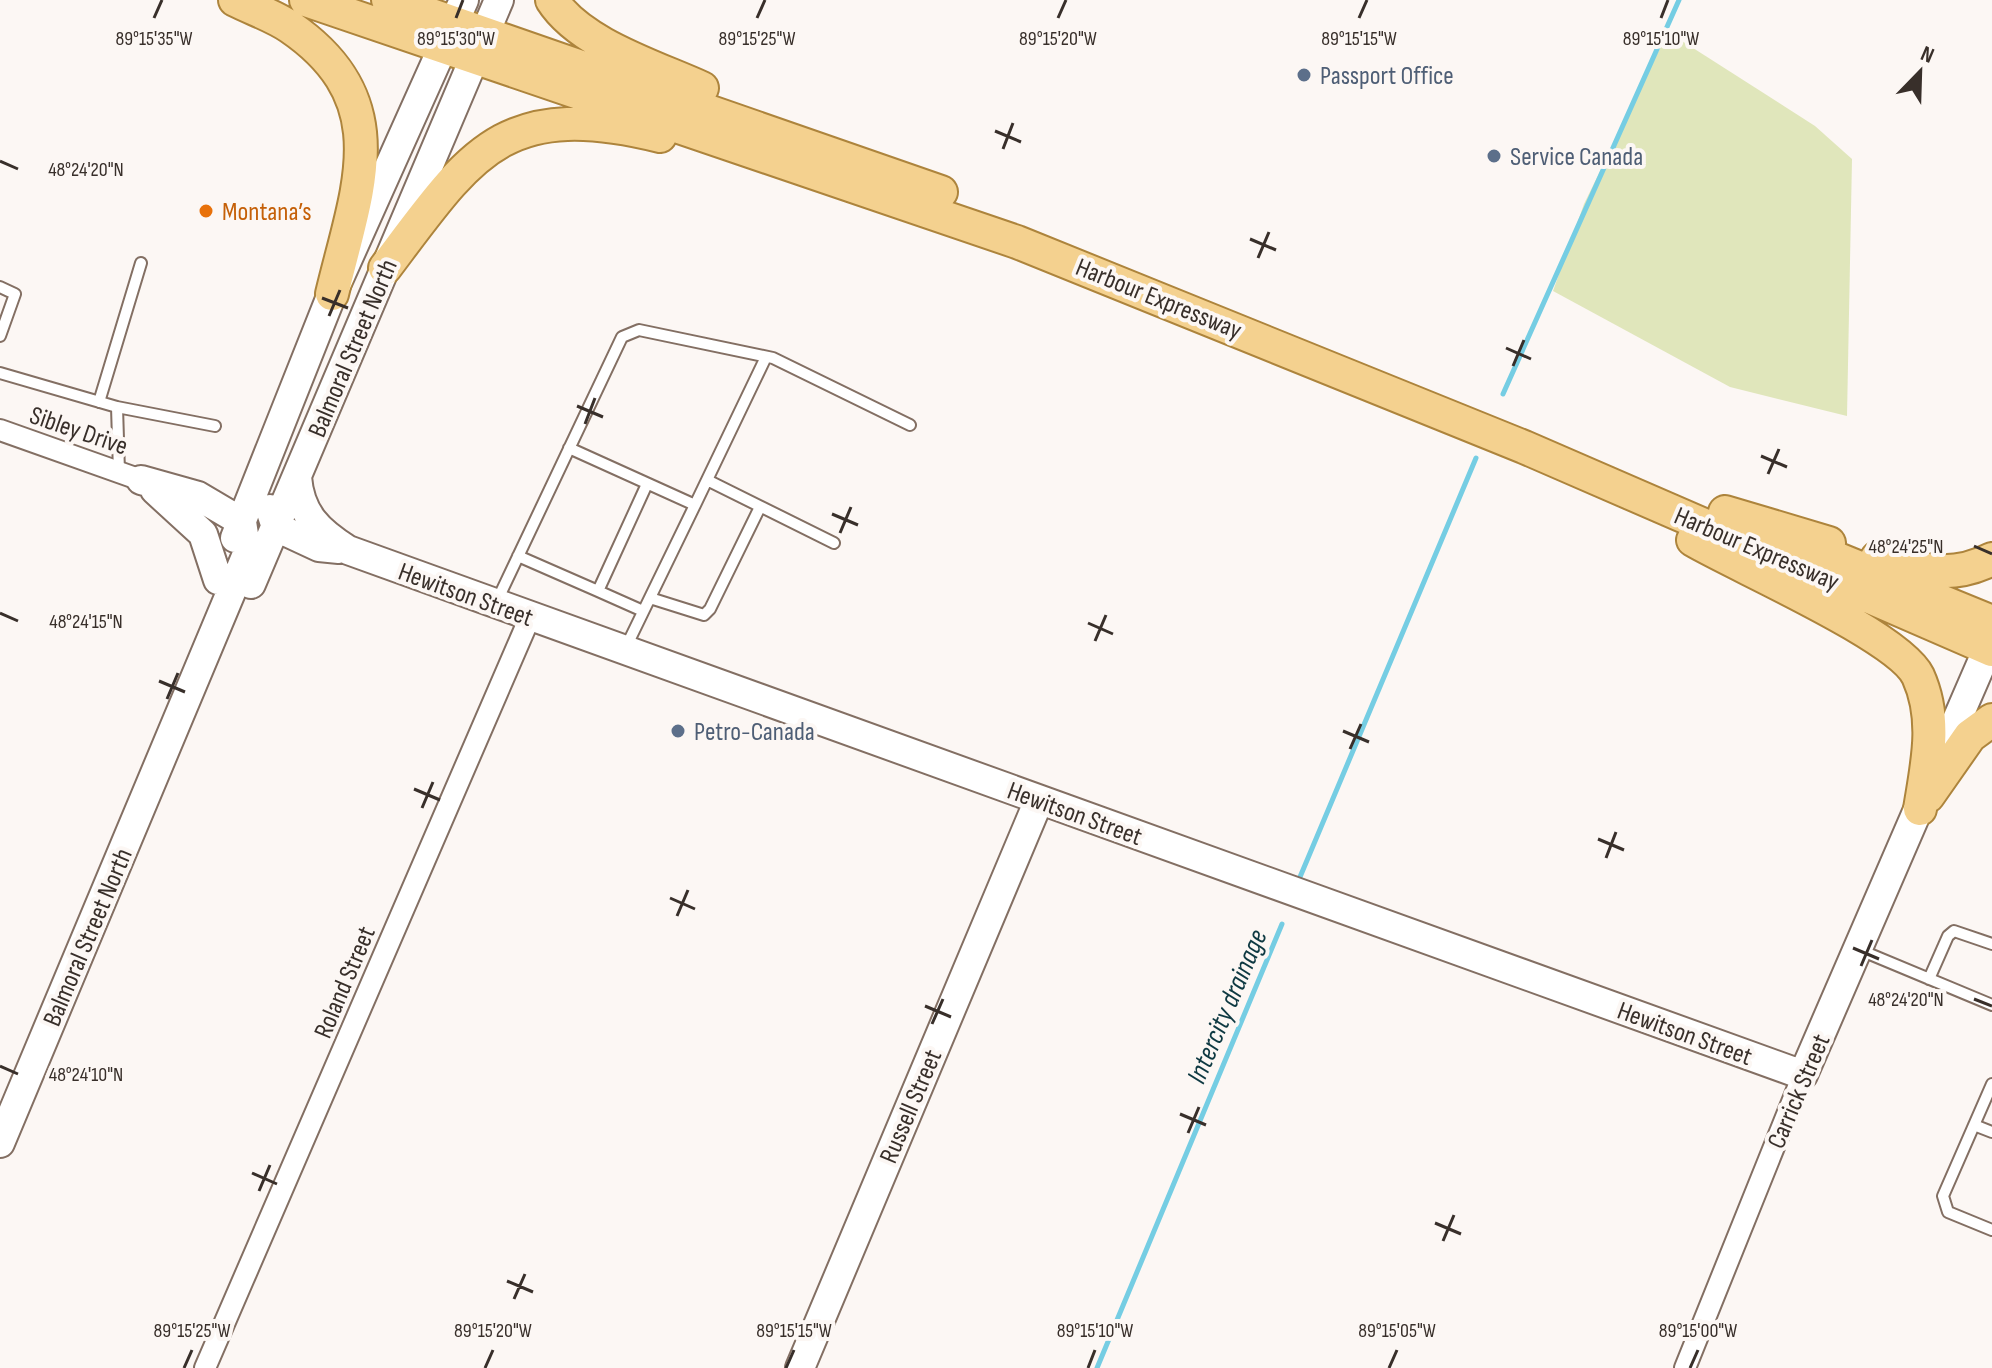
<svg xmlns="http://www.w3.org/2000/svg" width="1992" height="1368" viewBox="0 0 1992 1368" font-family="'Sofia Sans Condensed',sans-serif">
  <style>
    .green { fill: #e0e6bb }
    .lines { fill: none; stroke-linecap: round; stroke-linejoin: round }
    .stream { stroke: #75cde3; stroke-width: 5 }
    .lane-casing { stroke: #836f63; stroke-width: 14 }
    .street-casing { stroke: #836f63; stroke-width: 24 }
    .secondary-casing { stroke: #836f63; stroke-width: 32 }
    .primary-casing { stroke: #ad843c; stroke-width: 36 }
    .lane { stroke: #fff; stroke-width: 10 }
    .street { stroke: #fff; stroke-width: 20 }
    .secondary { stroke: #fff; stroke-width: 28 }
    .primary { stroke: #f4d18f; stroke-width: 32 }
    .ticks { fill: none; stroke: #382f2a; stroke-width: 3 }
    .service-dot { fill: #5c6f8a; stroke: #fcf7f4; stroke-width: 3 }
    .food-dot { fill: #e8710a; stroke: #fcf7f4; stroke-width: 3 }
    .labels { text-anchor: middle; stroke-width: 8; stroke-linejoin: round; paint-order: stroke }
    .service-label { font-size: 26px; fill: #4e5e75; stroke: #fcf7f4; text-anchor: start }
    .food-label { font-size: 26px; fill: #c56008; stroke: #fcf7f4; text-anchor: start }
    .street-label { font-size: 26px; fill: #382f2a; stroke: #fcf7f4 }
    .water-label { font-size: 28px; font-style: italic; fill: #0e3942; stroke: #fcf7f4 }
    .ticks-label { font-size: 20px; text-anchor: middle; fill: #382f2a; stroke: #fcf7f4; stroke-width: 8; stroke-linejoin: round; paint-order: stroke }
  </style>
  <rect width="100%" height="100%" fill="#fcf7f4"/>
  <path class="green" d="M1668 32 1815 126 1852 159 1847 416 1730 387 1553 291 1584 204Z"/>
  <g class="lines">
    <path class="stream" d="M1503 394 1679 0
      M1300 877 1476 458
      M1097 1368 1282 924"/>
    <g class="lane-casing">
      <path id="lane" d="M0 287 15 294 0 336
        M0 373 117 407
        M99 402 141 263
        M569 448 695 505 766 357
        M119 472 117 407 215 426
        M707 480 834 543
        M518 556 598 591
        M650 598 704 615 710 609 760 507
        M496 603 622 337 639 330 773 358 910 425
        M643 611 598 591 647 484
        M626 647 695 505
        M1860 950 1992 1005
        M1929 979 1948 936 1954 931 1992 944
        M1992 1084 1943 1196 1948 1212 1992 1230
        M1974 1125 1992 1132"/>
    </g>
    <g class="street-casing">
      <path id="street" d="M0 430 141 480
        M205 1368 530 617
        M1685 1368 1803 1075"/>
    </g>
    <g class="secondary-casing">
      <path id="secondary" d="M297 477C300 514 318 531 348 550L1803 1075 1992 639
        M155 490 203 534 218 580
        M270 509 276 527 319 547 339 549
        M235 538 332 294 464 0
        M251 584 499 0
        M0 1143 247 554 242 522 198 496 141 480
        M800 1368 1039 800"/>
    </g>
    <g class="primary-casing">
      <path id="primary" d="M235 0C253 9 274 16 290 27 398 101 357 189 332 294
        M306 0 1017 242 1524 447 1992 650
        M388 0 941 192
        M552 0C580 44 656 67 702 88
        M385 268C471 154 502 97 660 136
        M1725 512 1829 543
        M1693 540C1739 567 1899 636 1918 676 1938 720 1927 765 1920 809
        M1806 546 1992 622
        M1877 558C1920 570 1951 580 1992 559
        M1928 796 1970 736 1992 720"/>
    </g>
    <use href="#lane" class="lane"/>
    <use href="#street" class="street"/>
    <use href="#secondary" class="secondary"/>
    <use href="#primary" class="primary"/>
  </g>
  <path class="ticks" d="M154 18 162 0M456 18 463 0M757 18 765 0M1058 18 1066 0M1359 18 1367 0M1661 18 1668 0M995 131 1021 142M1003 149 1013 123M0 161 18 169M1250 239 1276 250M1258 258 1269 232M322 298 348 308M329 316 340 290M1506 348 1531 359M1513 366 1524 340M577 406 603 417M585 424 595 398M1761 456 1787 467M1768 474 1779 449M832 514 858 525M840 533 851 507M1974 546 1992 554M0 613 18 621M1088 623 1113 634M1095 641 1106 615M159 681 185 692M167 699 178 673M1343 731 1369 742M1350 749 1361 724M414 789 440 800M422 808 433 782M1598 839 1624 850M1606 858 1616 832M670 898 695 909M677 916 688 890M1853 948 1879 959M1861 966 1872 940M1974 999 1992 1006M925 1006 951 1017M932 1024 943 999M0 1066 18 1074M1180 1114 1206 1125M1188 1133 1199 1107M252 1173 277 1184M259 1191 270 1165M1435 1223 1461 1234M1443 1241 1454 1215M507 1281 533 1292M514 1299 525 1274M184 1368 192 1350M485 1368 493 1350M786 1368 794 1350M1088 1368 1095 1350M1389 1368 1397 1350M1690 1368 1698 1350"/>
  <g class="service-dot">
    <circle cx="1304" cy="75" r="8"/>
    <circle cx="1494" cy="156" r="8"/>
    <circle cx="678" cy="731" r="8"/>
  </g>
  <circle class="food-dot" cx="206" cy="211" r="8"/>
  <g class="labels">
    <g class="service-label">
      <text x="1320" y="84">Passport Office</text>
      <text x="1510" y="165">Service Canada</text>
      <text x="694" y="740">Petro-Canada</text>
    </g>
    <g class="food-label">
      <text x="222" y="220">Montana’s</text>
    </g>
    <g class="street-label">
      <text transform="translate(1159 298) rotate(22)" y="9">Harbour Expressway</text>
      <text transform="translate(352 348) rotate(-67)" y="9">Balmoral Street North</text>
      <text transform="translate(79 430) rotate(19)" y="9">Sibley Drive</text>
      <text transform="translate(1757 548) rotate(23)" y="9">Harbour Expressway</text>
      <text transform="translate(466 594) rotate(20)" y="9">Hewitson Street</text>
      <text transform="translate(1075 813) rotate(20)" y="9">Hewitson Street</text>
      <text transform="translate(87 937) rotate(-67)" y="9">Balmoral Street North</text>
      <text transform="translate(344 982) rotate(-67)" y="9">Roland Street</text>
      <text transform="translate(1685 1033) rotate(20)" y="9">Hewitson Street</text>
      <text transform="translate(1798 1091) rotate(-67)" y="9">Carrick Street</text>
      <text transform="translate(910 1106) rotate(-67)" y="9">Russell Street</text>
    </g>
    <g class="water-label">
      <text transform="translate(1226 1006) rotate(-67)" y="10">Intercity drainage</text>
    </g>
  </g>
  <g class="ticks-label">
    <text x="154" y="45">89°15'35"W</text>
    <text x="456" y="45">89°15'30"W</text>
    <text x="757" y="45">89°15'25"W</text>
    <text x="1058" y="45">89°15'20"W</text>
    <text x="1359" y="45">89°15'15"W</text>
    <text x="1661" y="45">89°15'10"W</text>
    <text x="86" y="176">48°24'20"N</text>
    <text x="1906" y="553">48°24'25"N</text>
    <text x="86" y="628">48°24'15"N</text>
    <text x="1906" y="1006">48°24'20"N</text>
    <text x="86" y="1081">48°24'10"N</text>
    <text x="192" y="1337">89°15'25"W</text>
    <text x="493" y="1337">89°15'20"W</text>
    <text x="794" y="1337">89°15'15"W</text>
    <text x="1095" y="1337">89°15'10"W</text>
    <text x="1397" y="1337">89°15'05"W</text>
    <text x="1698" y="1337">89°15'00"W</text>
  </g>
  <g transform="translate(1920 72) rotate(23)" stroke="#fcf7f4" stroke-width="6" paint-order="stroke">
  <path d="M0-6L14 30L0 20L-14 30Z" fill="#382f2a"/>
  <text y="-12" font-size="22" font-weight="bold" text-anchor="middle" fill="#382f2a">N</text>
  </g>
</svg>
